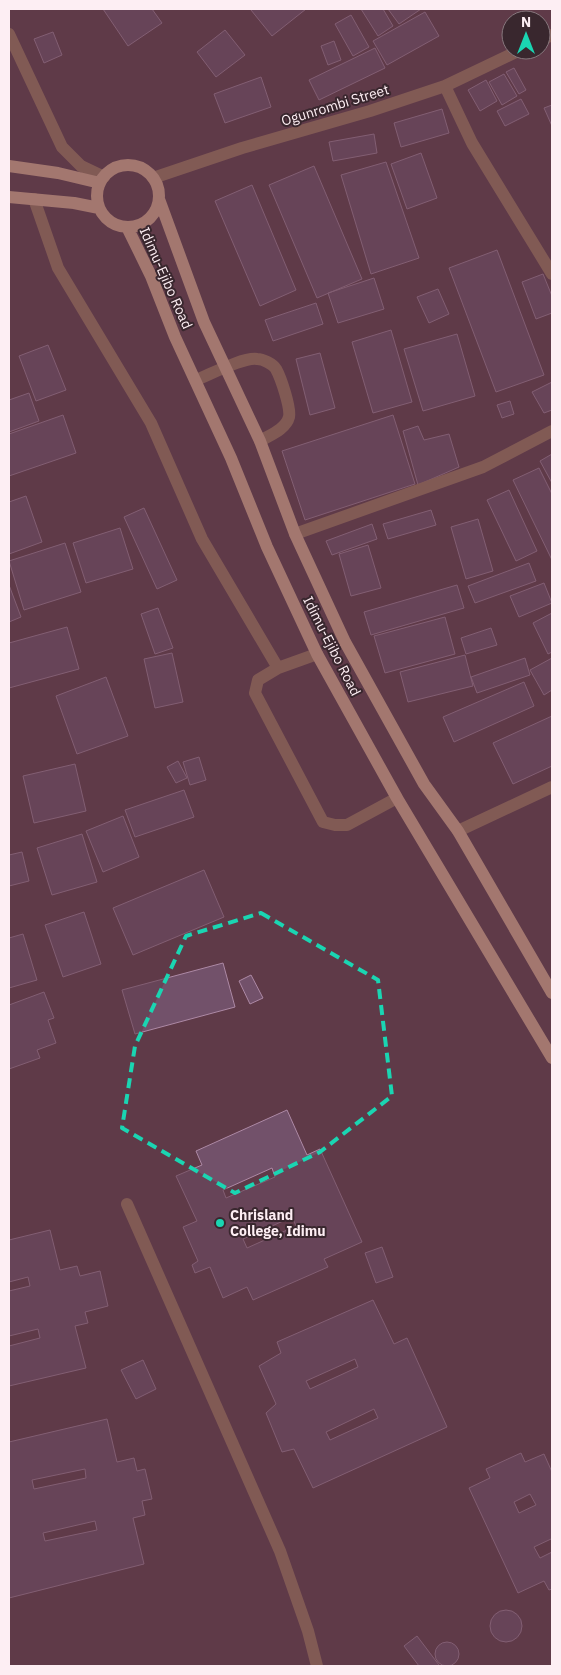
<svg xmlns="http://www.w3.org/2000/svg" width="561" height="1675" viewBox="0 0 561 1675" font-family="'IBM Plex Sans',sans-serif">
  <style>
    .building { fill: #72516a; stroke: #ad89a5; fill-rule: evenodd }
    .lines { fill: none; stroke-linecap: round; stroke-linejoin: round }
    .minor { stroke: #ac8063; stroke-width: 12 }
    .major { stroke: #f5c19e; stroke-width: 12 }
    .marked { fill: none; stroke: #1ad5b2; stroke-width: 4; stroke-dasharray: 10 6; stroke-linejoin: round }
    .poi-dot { fill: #1ad5b2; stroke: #39272e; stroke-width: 2 }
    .labels { text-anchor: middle; stroke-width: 4; stroke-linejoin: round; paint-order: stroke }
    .street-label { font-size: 14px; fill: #fdeef3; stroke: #39272e }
    .poi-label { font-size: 14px; font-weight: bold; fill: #fdeef3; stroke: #39272e; text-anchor: start }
  </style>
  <rect width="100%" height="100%" fill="#5f3a48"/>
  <path class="building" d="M103 9H152L162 23 128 46Z
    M252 9H306L272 36 251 10Z
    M361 9H383L393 26 378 36Z
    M388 9H421L399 24Z
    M425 12 439 36 387 65 373 41Z
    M351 15 369 47 353 56 335 24Z
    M225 30 245 55 216 77 197 52Z
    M53 32 62 55 44 63 34 39Z
    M334 41 341 60 328 65 321 46Z
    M375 48 385 68 319 100 309 80Z
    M514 68 526 90 519 94 506 72Z
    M504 74 517 96 502 105 489 82Z
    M261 77 271 107 225 123 214 94Z
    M486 80 497 101 480 111 468 90Z
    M521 99 529 114 505 126 497 111Z
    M552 105V126L544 108Z
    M442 109 449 133 401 147 394 123Z
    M374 134 377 153 333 161 329 142Z
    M421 153 437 198 407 209 391 164Z
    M386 162 419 258 371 274 341 175Z
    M314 166 362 279 317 298 269 185Z
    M252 185 296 290 260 306 215 201Z
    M497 250 544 375 496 392 449 268Z
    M543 274 552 296V313L536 319 522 282Z
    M374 278 384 309 338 323 328 293Z
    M438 289 449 314 429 323 417 297Z
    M316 303 323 324 273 341 265 320Z
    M391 330 412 402 373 413 352 342Z
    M457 334 475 396 423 411 404 349Z
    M48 345 66 390 36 401 19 356Z
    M320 353 335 408 310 415 296 359Z
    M552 382V410L544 413 532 392Z
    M29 393 39 421 9 432V400Z
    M510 401 514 414 502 418 497 405Z
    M63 415 76 453 9 476V434Z
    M393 415 415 484 305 520 282 451Z
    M418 426 424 440 449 434 459 467 418 485 403 431Z
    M552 454V483L540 461Z
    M539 468 552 494V560L513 480Z
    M509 490 537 551 516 561 487 500Z
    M26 496 42 542 9 554V502Z
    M144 508 177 580 157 589 124 517Z
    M431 510 436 525 388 539 383 524Z
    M478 519 493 571 466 579 451 527Z
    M372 524 377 539 332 555 326 541Z
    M120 528 133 569 86 583 73 543Z
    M65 543 81 592 24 610 9 561Z
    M368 545 381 588 351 596 339 554Z
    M529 563 536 581 475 603 468 586Z
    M544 583 552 603 519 617 510 596Z
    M9 585 21 617 9 622Z
    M457 585 464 608 371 635 364 612Z
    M158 608 173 648 155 654 141 614Z
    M552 613V652L548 654 533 623Z
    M445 617 455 654 385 673 374 636Z
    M67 627 79 669 9 688V643Z
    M491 628 497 645 466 654 461 638Z
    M172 653 183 702 155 708 144 659Z
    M465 655 473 686 408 702 400 672Z
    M525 658 530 675 477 693 471 677Z
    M552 658V690L544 695 530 670Z
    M106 677 128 736 77 754 56 696Z
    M524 682 534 706 454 742 443 717Z
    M552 716V766L513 784 493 743Z
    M199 757 206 780 190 785 183 762Z
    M178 761 187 778 176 783 167 767Z
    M75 764 86 811 34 823 23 776Z
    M184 790 194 817 135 837 125 810Z
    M123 816 139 857 103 872 86 831Z
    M82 834 97 882 52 895 37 848Z
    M22 852 29 881 9 886V855Z
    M204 870 224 917 133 955 113 908Z
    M84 912 101 964 63 977 45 925Z
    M23 934 37 980 9 988V938Z
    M223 963 235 1007 135 1034 122 990Z
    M251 975 263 998 250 1004 239 981Z
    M44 992 54 1018 48 1020 56 1043 37 1050 40 1058 9 1069V1005Z
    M287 1110 307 1155 320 1149 362 1242 324 1259 328 1267 253 1300 247 1287 223 1298 210 1267 195 1273 192 1265 198 1261 183 1227 197 1221 176 1176 202 1165 196 1151ZM272 1168 275 1177 226 1198 223 1190ZM292 1217 296 1226 247 1248 243 1239Z
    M50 1230 60 1270 77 1266 80 1276 100 1271 108 1306 85 1312 88 1323 75 1326 86 1368 9 1386V1346L40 1338 38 1329 9 1336V1291L30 1286 28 1277 9 1282V1240Z
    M382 1247 393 1277 376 1283 365 1253Z
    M373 1300 394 1344 407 1338 447 1427 313 1488 294 1449 282 1452 266 1413 276 1404 259 1366 281 1353 277 1342ZM355 1359 358 1367 310 1389 306 1381ZM374 1409 378 1418 330 1440 326 1432Z
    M143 1360 156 1389 136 1399 121 1370Z
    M107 1419 117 1462 134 1458 137 1471 145 1469 152 1499 142 1501 145 1515 133 1518 144 1564 9 1598V1442ZM85 1469 86 1478 34 1489 32 1480ZM95 1521 97 1530 45 1541 43 1533Z
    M521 1453 525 1462 544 1454 552 1472V1542L551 1539 534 1547 540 1558 552 1552V1589L549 1590 544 1581 518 1593 469 1488 490 1478 486 1469ZM530 1494 536 1505 519 1513 514 1502Z
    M490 1626a16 16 0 1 1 32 0a16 16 0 1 1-32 0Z
    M417 1636 439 1665 437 1666H419L404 1646Z
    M435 1654a12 12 0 1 1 24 0a12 12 0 1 1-24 0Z"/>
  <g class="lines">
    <path class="minor" d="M9 34 62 147 81 166 104 177
      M541 40 552 35
      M445 86 472 143 552 274
      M153 178 242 148 370 111 445 86 520 50
      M34 199 58 268 151 423 202 539 278 668 317 654
      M196 380C209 375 243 357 257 359 263 359 273 364 276 369 281 378 291 408 289 417 286 429 270 435 260 441
      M295 534 483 467 552 431
      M278 668 258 680 255 693 323 822 335 825H347L397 798
      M458 831 552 787
      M127 1204 280 1551 308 1631 317 1666"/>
    <path class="major" d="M97 196a31 31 0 1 1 62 0a31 31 0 1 1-62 0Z
      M9 166 58 173 100 183
      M9 197 74 203 99 208
      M159 199 204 322 260 441 295 534 345 642 424 784 458 831 552 993
      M127 227 151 276 175 337 231 458 267 547 317 654 397 798 552 1058"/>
  </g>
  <path d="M0 0H561V1675H0ZM261 913 378 980 392 1096 320 1152 235 1193 122 1128 135 1046 186 936Z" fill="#5f3a48" fill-opacity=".55" fill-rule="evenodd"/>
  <path class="marked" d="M261 913 378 980 392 1096 320 1152 235 1193 122 1128 135 1046 186 936Z"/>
  <circle class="poi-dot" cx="220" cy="1223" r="5"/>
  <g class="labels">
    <g class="street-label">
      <text transform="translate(335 105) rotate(-17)" y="5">Ogunrombi Street</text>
      <text transform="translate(166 278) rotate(66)" y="5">Idimu-Ejibo Road</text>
      <text transform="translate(332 646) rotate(63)" y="5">Idimu-Ejibo Road</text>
    </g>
    <g class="poi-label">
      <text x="230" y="1220">Chrisland<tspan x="230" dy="16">College, Idimu</tspan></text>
    </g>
  </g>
  <rect width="561" height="1675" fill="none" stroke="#fdeef3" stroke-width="20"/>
  <g transform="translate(526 35)"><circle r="24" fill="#39272e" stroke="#87777d"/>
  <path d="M0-4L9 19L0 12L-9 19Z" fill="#1ad5b2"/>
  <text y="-8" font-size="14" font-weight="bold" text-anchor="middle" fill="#fdeef3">N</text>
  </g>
</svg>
